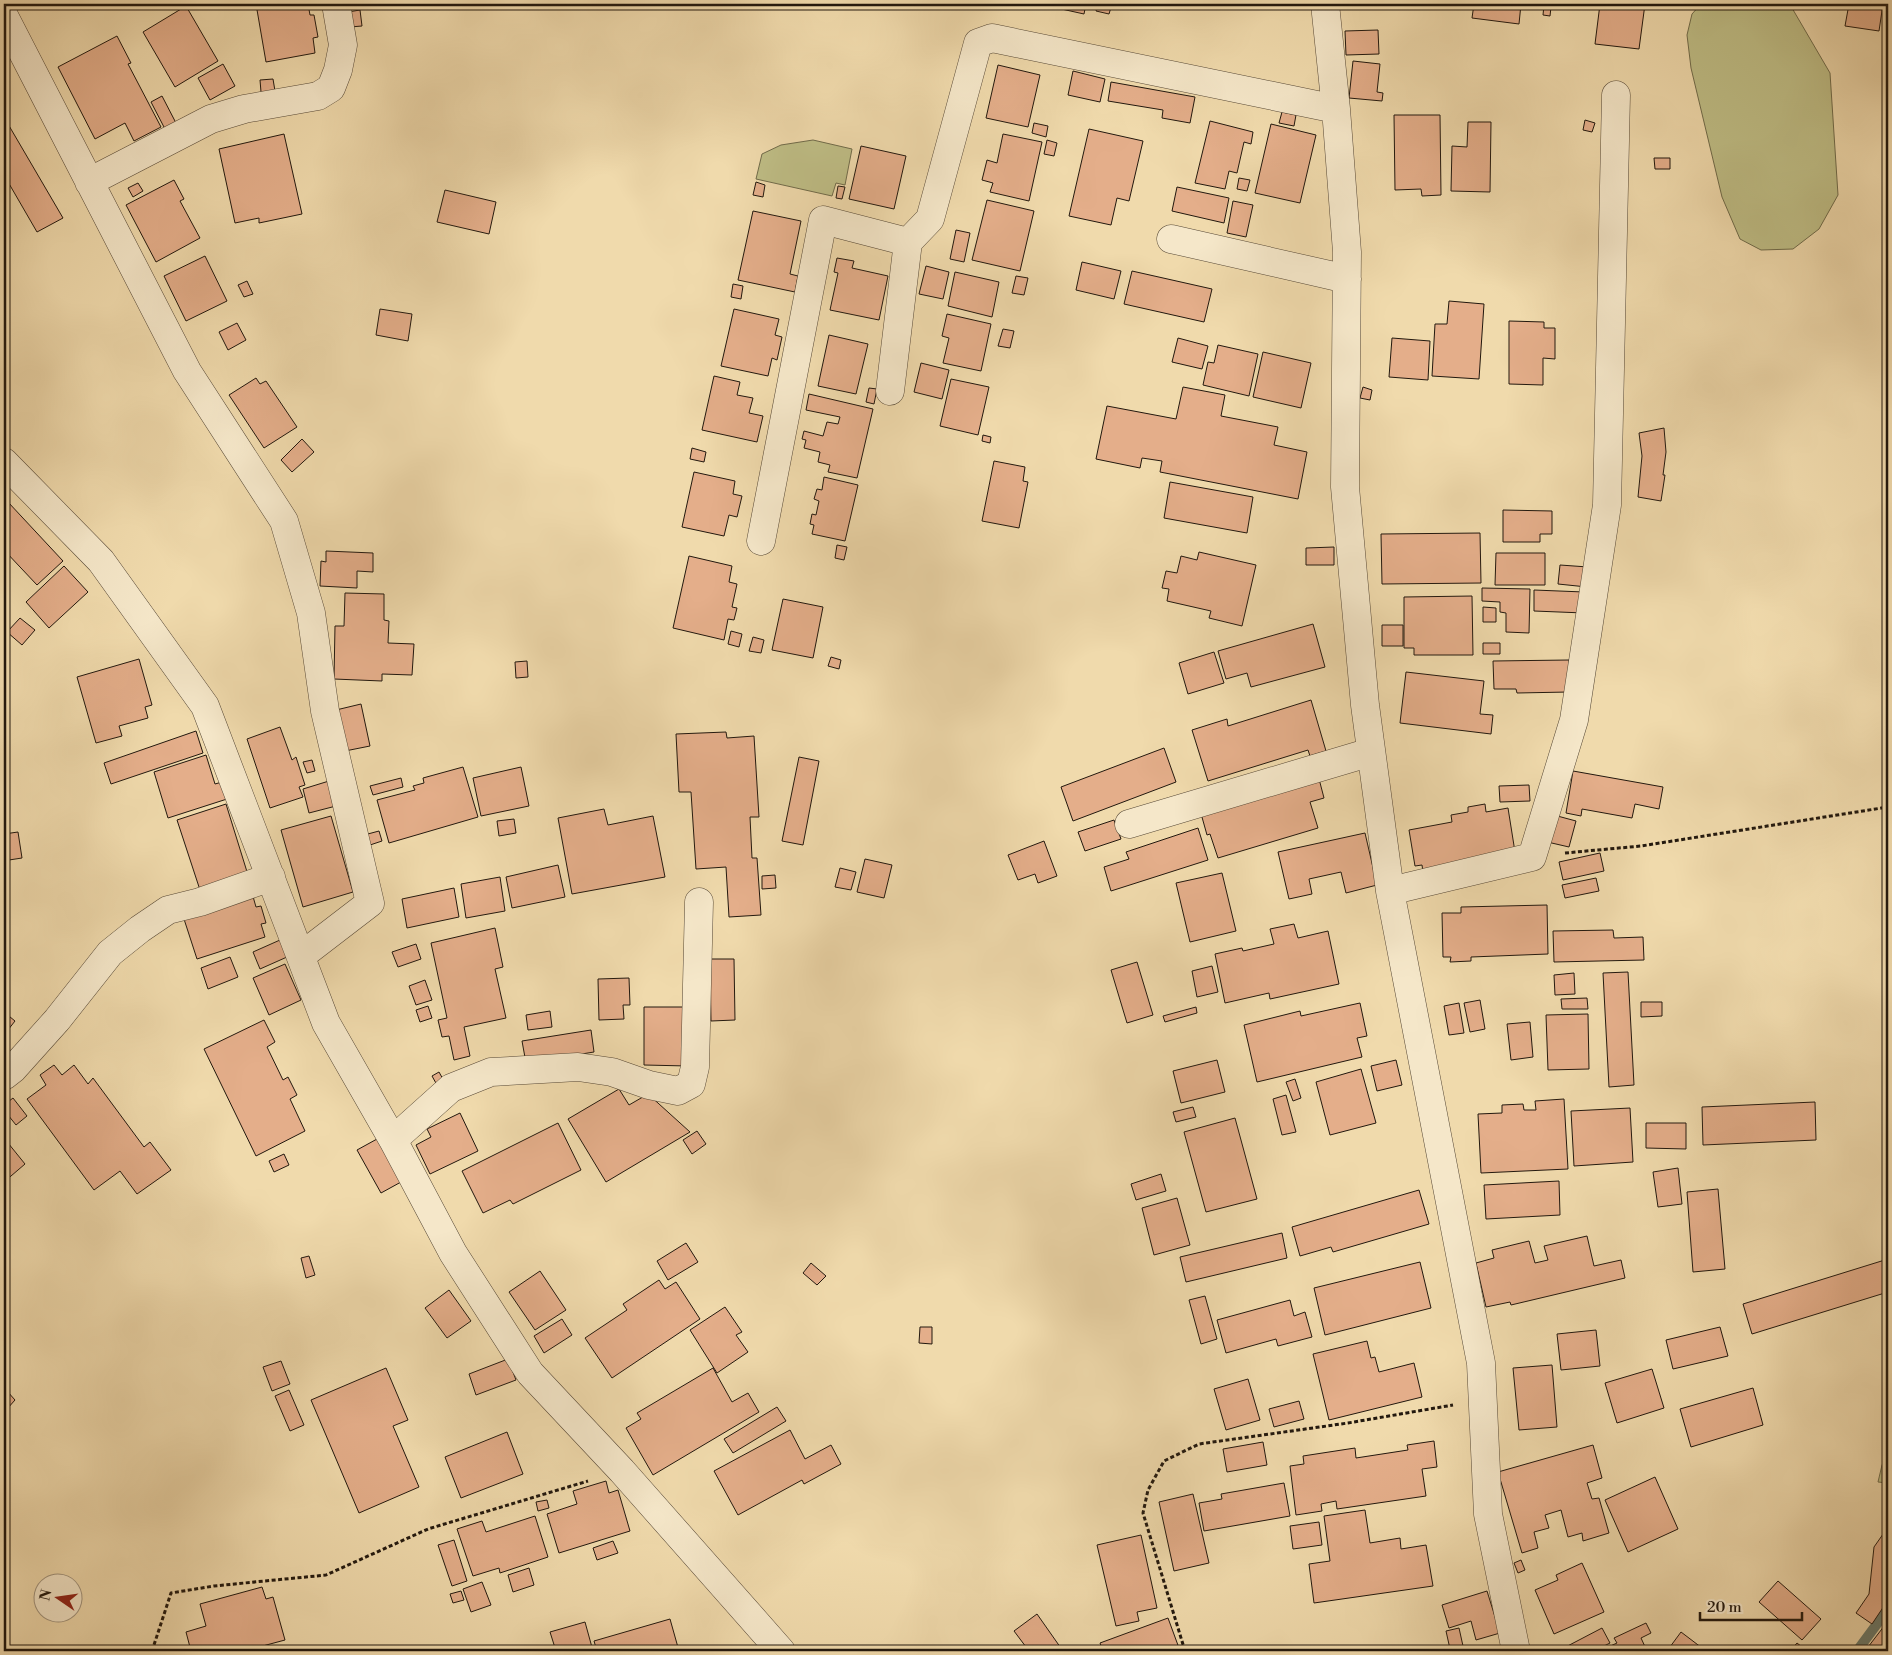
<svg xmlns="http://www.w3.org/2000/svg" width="1892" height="1655" viewBox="0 0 1892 1655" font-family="'Libre Bodoni',serif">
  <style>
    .green { fill: #bfbe86; stroke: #706b4a }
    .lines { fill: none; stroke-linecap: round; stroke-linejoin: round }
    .stream { stroke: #6a7a6c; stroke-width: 10 }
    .building { fill: #e4ae8a; stroke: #22180e }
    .minor-casing { stroke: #564836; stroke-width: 29 }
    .path { stroke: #22180e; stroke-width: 3; stroke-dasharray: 4 2.5; stroke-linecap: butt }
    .minor { stroke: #f5e7c9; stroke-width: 28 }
  </style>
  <rect width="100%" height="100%" fill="#f0daac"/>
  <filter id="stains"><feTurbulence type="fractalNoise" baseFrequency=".004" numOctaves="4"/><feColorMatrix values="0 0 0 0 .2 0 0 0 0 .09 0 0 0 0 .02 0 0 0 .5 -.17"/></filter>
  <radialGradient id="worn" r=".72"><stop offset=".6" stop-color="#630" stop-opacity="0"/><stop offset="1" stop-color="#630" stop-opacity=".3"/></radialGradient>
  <path class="green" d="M1701 4H1786L1792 8 1830 73 1838 195 1819 229 1793 249 1761 250 1740 239 1722 197 1691 68 1687 35 1692 14Z
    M813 140 852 149 845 185 836 183 832 196 756 179 762 154 781 145Z
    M1888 1453V1483L1878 1482 1882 1465Z"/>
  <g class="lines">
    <path class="stream" d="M1857 1651 1888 1609"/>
  </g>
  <path class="building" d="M256 4H308L310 15H314L318 37 313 38 315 53 266 62Z
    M1039 4H1086L1084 14Z
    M1098 4H1112L1109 14 1096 11Z
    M1474 4H1521L1519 24 1472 18Z
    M1600 4H1645L1639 49 1595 44Z
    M1849 4H1883L1879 31 1845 26Z
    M1544 5 1551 7 1550 16 1543 15Z
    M186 6 218 61 175 87 143 32Z
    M360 10 362 26 350 27 348 12Z
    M1378 30 1379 54 1346 55 1345 31Z
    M117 36 131 63 128 64 161 127 134 141 125 123 95 139 58 67Z
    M1353 61 1380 64 1377 92 1383 93 1382 101 1349 98Z
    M223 64 235 86 210 100 198 78Z
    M998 65 1040 75 1028 127 986 118Z
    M1073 71 1105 79 1100 102 1068 95Z
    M273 79 275 91 261 92 260 80Z
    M1111 82 1195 97 1190 123 1162 118 1163 110 1108 101Z
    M162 96 176 123 165 129 151 102Z
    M1282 112 1296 115 1294 126 1279 123Z
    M1394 115H1440L1441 195 1422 196 1421 189 1395 190Z
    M1585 120 1595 123 1592 132 1583 130Z
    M1210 121 1253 132 1251 144 1244 142 1237 173 1229 171 1225 189 1195 183Z
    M1468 122H1491L1490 192 1451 191 1452 146 1467 147Z
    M1034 123 1048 126 1046 137 1032 133Z
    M8 124 63 218 37 232 4 175V127Z
    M1271 124 1316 135 1300 203 1255 193Z
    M1089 129 1143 141 1129 201 1117 198 1111 225 1069 216Z
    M284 134 302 214 259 223V218L235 223 219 149Z
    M1003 134 1042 142 1029 201 990 192 993 183 982 180 987 160 997 163Z
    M1047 140 1057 143 1054 156 1044 154Z
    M861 146 906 156 894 209 849 199Z
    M1654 158H1670V169H1655Z
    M1239 178 1250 180 1247 191 1237 189Z
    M174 180 184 199 180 201 200 238 156 262 126 205Z
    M756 182 765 185 763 197 753 195Z
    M138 183 143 191 133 197 128 188Z
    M838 186 845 187 842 199 836 198Z
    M1177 187 1229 198 1224 223 1172 211Z
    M445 190 496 202 489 234 437 222Z
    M987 200 1034 211 1020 271 972 260Z
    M1233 201 1253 205 1246 237 1227 233Z
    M753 211 801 221 790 274 798 276 795 292 738 280Z
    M956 230 970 233 964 262 950 259Z
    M205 256 227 301 186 321 164 276Z
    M837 258 854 261 852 268 888 276 879 320 830 310 838 273 834 272Z
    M1082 262 1121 271 1114 299 1076 290Z
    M926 266 949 272 943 299 919 294Z
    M1132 271 1212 289 1204 322 1124 304Z
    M955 272 999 282 992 317 948 306Z
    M1016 276 1028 278 1024 295 1012 293Z
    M247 281 253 294 244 297 238 285Z
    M733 284 743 286 741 299 731 297Z
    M1449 301 1484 304 1479 379 1432 376 1435 324H1447Z
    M380 309 412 314 408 341 376 335Z
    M734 309 779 319 775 335 782 337 777 360 772 358 768 376 721 366Z
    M947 314 991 324 981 371 943 363 949 338 942 336Z
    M1509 321 1544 322V328H1555V359L1543 358V385L1509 384Z
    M237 323 246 340 228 350 219 332Z
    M1003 329 1014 331 1010 348 998 346Z
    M829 335 868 344 856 394 818 386Z
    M1178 338 1208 346 1202 369 1172 362Z
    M1392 338 1430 341 1428 380 1389 377Z
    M1218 345 1258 354 1249 396 1203 385 1208 362 1214 363Z
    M1263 352 1311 363 1301 408 1253 397Z
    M921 363 949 370 942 399 914 392Z
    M714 376 740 382 737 395 753 398 749 413 763 416 757 442 702 430Z
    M256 378 260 384 266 381 297 427 264 448 229 395Z
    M951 379 989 387 978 435 940 426Z
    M1183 387 1225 395 1221 416 1278 427 1274 445 1307 452 1298 499 1160 472 1162 461 1142 458 1140 468 1096 459 1107 406 1176 419Z
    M1363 387 1372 390 1370 400 1360 398Z
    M869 388 877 389 874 404 866 402Z
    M809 394 873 409 857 478 828 472 830 465 818 462 820 452 804 448 806 440 802 439 804 431 823 436 827 422 838 424 840 417 806 410Z
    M1664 428 1666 452 1663 475H1665L1661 501 1638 497 1642 456 1639 433Z
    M983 435 991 437 990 443 982 441Z
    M302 439 314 452 292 472 281 460Z
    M692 448 706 452 704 462 690 459Z
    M994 461 1025 467 1023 481 1028 482 1019 528 982 521Z
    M694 472 735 481 733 494 742 496 737 517 729 515 724 536 682 527Z
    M824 477 858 485 845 541 812 534 814 525 810 524 812 514 816 515 819 501 814 499 817 489 822 490Z
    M1170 482 1253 497 1247 533 1164 518Z
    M8 502 63 561 37 585 4 550V506Z
    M1503 510 1552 511V534H1540V542H1503Z
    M1480 533 1481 583 1382 584 1381 534Z
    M837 545 847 547 844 560 835 558Z
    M1334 547V565H1306V548Z
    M326 551 373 553V572L357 571V588L320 586 321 561 326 562Z
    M1199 552 1256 565 1242 626 1209 618 1211 611 1167 601 1169 589 1162 588 1166 571 1177 573 1181 556 1197 560Z
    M1496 553H1545V585H1495Z
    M689 556 732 566 729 582 737 584 732 607 737 608 734 620 728 619 724 640 673 628Z
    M1560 565 1588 567 1587 587 1558 584Z
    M64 566 88 592 49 628 26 602Z
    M1482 588 1530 589 1529 633 1506 632V613L1500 612V602L1482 601Z
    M1534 590 1584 592V613L1534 611Z
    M345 593 384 594V620L389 621 388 643 414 644 412 675 382 674V681L334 679 335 626H344Z
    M1472 596 1473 655H1414V648H1404V597Z
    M783 599 823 607 813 658 772 650Z
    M1483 607 1496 608V622H1483Z
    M20 618 35 630 22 645 7 632Z
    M1313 624 1325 667 1251 687 1247 673 1226 679 1218 651Z
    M1382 625H1403V646H1382Z
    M731 631 742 634 739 647 728 644Z
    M753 637 764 640 761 653 749 651Z
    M1483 643H1500V654H1483Z
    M1214 652 1224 683 1188 694 1179 663Z
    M831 657 841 660 839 669 828 666Z
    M139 659 152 705 145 707 148 718 119 726 122 736 96 743 77 677Z
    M1569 660V692L1517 693 1516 689H1494L1493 661Z
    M527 661 528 677 516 678 515 662Z
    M1406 672 1484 681 1480 714 1493 715 1491 734 1400 723Z
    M1311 700 1326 751 1310 756 1308 750 1208 781 1192 730 1227 719 1228 726Z
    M361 704 370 746 345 751 336 710Z
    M280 727 292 760 296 757 305 785 299 787 303 797 270 808 247 739Z
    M196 731 203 753 111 784 104 763Z
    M726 732 727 738 754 736 759 817H750L752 858H757L761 915 729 917 726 867 696 869 691 792H679L676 734Z
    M1164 748 1176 782 1073 821 1061 787Z
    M206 755 215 784 222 782 227 799 168 818 154 772Z
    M799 757 819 761 803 845 782 841Z
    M312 760 315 771 307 773 303 762Z
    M463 767 478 817 389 843 377 800 415 790 413 786 424 783 423 778Z
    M521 767 529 806 481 816 473 778Z
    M1573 771 1663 787 1659 809 1635 804 1632 818 1582 809 1581 816 1566 813Z
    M1318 775 1324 798 1310 802 1318 828 1218 858 1210 834 1207 835 1200 810Z
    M401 778 403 787 373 795 370 786Z
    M329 781 336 806 309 813 303 789Z
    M1529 785 1530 801 1500 802 1499 786Z
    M226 804 248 875 200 890 177 820Z
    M1485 804 1486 812 1508 808 1515 852 1423 872 1422 865 1415 866 1409 830 1452 822 1451 815 1468 812V807Z
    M604 809 608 825 653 816 665 877 572 894 558 818Z
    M1550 814 1576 821 1569 847 1543 841Z
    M331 816 353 892 303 907 281 830Z
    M514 819 516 833 499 836 497 821Z
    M1114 820 1121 839 1085 851 1078 832Z
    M1198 828 1208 860 1111 891 1104 867 1129 859 1126 852Z
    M379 831 382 841 367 846 364 835Z
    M18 832 22 858 9 860 4 834Z
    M1365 833 1377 885 1346 893 1341 872 1309 879 1312 894 1289 899 1278 852Z
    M1044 841 1057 876 1038 883 1035 874 1018 880 1008 855Z
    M1600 853 1604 871 1563 880 1559 862Z
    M865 859 892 865 884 898 857 892Z
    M558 865 565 897 512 908 506 877Z
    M840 868 856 872 851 890 835 887Z
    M1222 873 1236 931 1190 942 1176 883Z
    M775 875 776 888 762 889V876Z
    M500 877 505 911 466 918 461 884Z
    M1596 878 1599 891 1565 898 1562 885Z
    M454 888 459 917 407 928 402 899Z
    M252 893 256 907 261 906 266 923 261 924 265 937 197 959 183 916Z
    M1547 905 1548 954 1471 957V961L1450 962 1451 957H1443L1442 913H1461V907Z
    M1294 924 1298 938 1328 931 1339 984 1270 999 1269 993 1225 1003 1215 954 1242 948 1243 951 1274 944 1270 929Z
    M495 928 503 967 495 969 506 1018 464 1027 470 1056 454 1060 449 1036 442 1037 438 1020 447 1018 431 943Z
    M1613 930 1614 938 1643 937 1644 960 1554 962 1553 931Z
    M280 940 287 957 260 969 253 952Z
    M416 944 421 959 398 967 392 952Z
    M230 957 238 977 208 989 201 968Z
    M710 959H734L735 1020 711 1021Z
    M1137 962 1153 1015 1127 1023 1111 970Z
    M285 964 301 1000 269 1015 253 978Z
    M1212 966 1218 992 1197 997 1192 971Z
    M1628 972 1634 1085 1609 1087 1603 973Z
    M1574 973 1575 994 1555 995 1554 975Z
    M629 978 630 1005H623L624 1019 599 1020 598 979Z
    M425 980 432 1000 416 1005 409 986Z
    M1587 998 1588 1009H1562L1561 999Z
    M1480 1000 1485 1029 1470 1032 1464 1003Z
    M1641 1002H1662V1016L1641 1017Z
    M1360 1003 1367 1036 1357 1038 1362 1057 1257 1082 1244 1025 1300 1011 1301 1016Z
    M1459 1003 1464 1033 1449 1035 1444 1006Z
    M428 1006 432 1018 420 1022 416 1010Z
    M644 1007H688V1066L644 1065Z
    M1196 1007 1197 1013 1165 1022 1163 1016Z
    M550 1011 552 1027 528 1030 526 1015Z
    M4 1012 15 1021 4 1035Z
    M1588 1014 1589 1069 1548 1070 1546 1015Z
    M264 1020 275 1042 267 1047 283 1080 288 1077 297 1095 290 1099 305 1131 256 1156 204 1049Z
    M1530 1022 1533 1057 1511 1060 1507 1024Z
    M591 1030 594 1052 526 1063 522 1041Z
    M1217 1060 1225 1092 1181 1103 1173 1071Z
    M1396 1060 1402 1085 1377 1091 1371 1066Z
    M54 1065 62 1075 74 1065 88 1084 93 1078 144 1147 150 1142 171 1170 137 1194 120 1171 94 1190 27 1099 46 1085 40 1075Z
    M1361 1069 1376 1123 1330 1135 1316 1082Z
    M439 1072 444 1081 437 1085 432 1076Z
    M1295 1079 1301 1098 1293 1101 1286 1082Z
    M619 1089 629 1105 648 1094 690 1132 606 1182 568 1119Z
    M1286 1095 1296 1132 1282 1135 1273 1099Z
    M13 1098 27 1116 16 1125 4 1110V1105Z
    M1564 1099 1568 1169 1481 1173 1478 1114 1502 1113V1105L1523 1104 1524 1110H1536L1535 1101Z
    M1815 1102 1816 1140 1703 1145 1702 1107Z
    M1193 1107 1196 1117 1176 1122 1173 1112Z
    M1630 1108 1633 1162 1574 1166 1571 1111Z
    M460 1113 478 1151 430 1174 416 1145 431 1137 427 1129Z
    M1235 1118 1257 1199 1206 1212 1184 1132Z
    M558 1123 581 1170 513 1204 510 1200 483 1213 462 1171Z
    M1646 1123H1686V1149L1646 1148Z
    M697 1131 706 1144 692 1154 683 1140Z
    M4 1138 25 1164 4 1182Z
    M377 1139 401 1182 381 1193 357 1150Z
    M284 1154 289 1165 274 1172 269 1161Z
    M1678 1168 1682 1204 1658 1207 1653 1172Z
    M1161 1174 1166 1191 1136 1200 1131 1184Z
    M1559 1181 1560 1215 1486 1219 1484 1185Z
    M1718 1189 1725 1269 1693 1272 1687 1192Z
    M1419 1190 1429 1224 1333 1252 1331 1247 1300 1256 1292 1227Z
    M1177 1198 1190 1245 1154 1255 1142 1208Z
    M1282 1233 1287 1258 1186 1282 1180 1257Z
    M1587 1236 1594 1266 1621 1260 1625 1278 1511 1305 1510 1302 1486 1307 1476 1263 1494 1258 1492 1250 1529 1241 1535 1263 1548 1260 1544 1246Z
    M686 1243 698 1262 668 1280 657 1261Z
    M309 1256 315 1275 306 1278 301 1258Z
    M1888 1259V1292L1752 1334 1743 1304Z
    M1420 1262 1431 1308 1325 1335 1314 1288Z
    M811 1263 826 1276 817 1285 803 1273Z
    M540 1271 566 1310 535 1330 509 1292Z
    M659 1280 665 1289 676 1282 700 1319 612 1378 585 1338 627 1310 623 1304Z
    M449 1290 471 1321 447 1338 425 1308Z
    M1205 1296 1217 1339 1201 1344 1189 1300Z
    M1290 1300 1294 1316 1305 1312 1312 1337 1278 1346 1276 1339 1226 1353 1217 1320Z
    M725 1307 742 1332 736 1335 748 1352 717 1373 690 1330Z
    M562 1319 572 1335 544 1353 534 1336Z
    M920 1327H932V1344L919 1343Z
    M1720 1327 1728 1356 1673 1369 1666 1340Z
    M1596 1330 1600 1366 1561 1370 1557 1334Z
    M1367 1341 1371 1358 1375 1357 1379 1372 1414 1363 1422 1397 1329 1420 1313 1354Z
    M508 1359 516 1380 476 1395 469 1374Z
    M281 1361 290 1384 272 1391 263 1367Z
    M1552 1365 1557 1427 1519 1430 1513 1368Z
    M386 1368 408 1420 393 1426 419 1487 359 1513 311 1400Z
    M713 1368 732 1402 748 1393 759 1412 653 1475 626 1428 641 1419 637 1413Z
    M1652 1369 1664 1408 1617 1423 1605 1383Z
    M1248 1379 1260 1420 1226 1430 1214 1389Z
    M1753 1388 1763 1425 1691 1447 1680 1409Z
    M289 1390 304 1425 290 1431 275 1396Z
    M7 1391 15 1400 7 1409 4 1405V1394Z
    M1299 1401 1304 1419 1274 1427 1269 1409Z
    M777 1407 786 1421 733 1453 724 1439Z
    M790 1430 805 1459 831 1445 841 1464 804 1484 802 1480 738 1515 714 1471Z
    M507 1432 523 1474 461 1498 445 1457Z
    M1434 1441 1437 1467 1422 1469 1426 1496 1337 1509 1336 1501 1321 1504 1322 1511 1296 1515 1290 1466 1304 1464 1303 1456 1355 1448 1356 1458 1408 1450 1407 1445Z
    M1263 1442 1267 1465 1227 1472 1223 1449Z
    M1593 1445 1602 1478 1587 1483 1592 1499 1599 1498 1609 1533 1583 1541 1582 1533 1568 1537 1561 1510 1545 1515 1549 1528 1534 1532 1538 1548 1522 1553 1498 1472Z
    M1655 1477 1678 1529 1628 1552 1605 1500Z
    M606 1481 609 1493 618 1490 630 1531 559 1553 547 1514 577 1504 573 1491Z
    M1284 1483 1290 1516 1204 1531 1199 1503 1222 1499 1221 1494Z
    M1193 1494 1209 1563 1174 1571 1159 1502Z
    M547 1500 549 1508 538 1511 536 1502Z
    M1365 1510 1370 1543 1400 1538 1401 1549 1426 1545 1433 1586 1314 1603 1309 1564 1330 1561 1324 1516Z
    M535 1516 548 1557 500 1573 499 1568 473 1576 457 1529 482 1521 486 1532Z
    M1319 1522 1322 1545 1293 1549 1290 1526Z
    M1888 1527V1600L1872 1624 1856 1613 1869 1594 1874 1547Z
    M1141 1535 1157 1608 1137 1612 1139 1621 1116 1626 1097 1545Z
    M454 1540 467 1581 452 1586 438 1545Z
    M613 1541 618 1553 597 1560 593 1548Z
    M1521 1560 1525 1570 1518 1573 1514 1563Z
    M1582 1563 1604 1612 1554 1634 1535 1590 1558 1580 1556 1575Z
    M529 1568 534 1585 513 1592 508 1575Z
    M1778 1581 1821 1619 1802 1640 1759 1602Z
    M482 1582 491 1605 471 1612 463 1589Z
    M262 1587 266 1599 273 1597 285 1640 244 1651H191L186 1632 206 1626 200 1604Z
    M461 1591 464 1600 453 1603 450 1594Z
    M1487 1591 1500 1633 1476 1640 1471 1621 1449 1628 1442 1605Z
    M1037 1614 1063 1651H1029L1014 1631Z
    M1168 1618 1179 1648 1170 1651H1103L1100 1643Z
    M670 1619 679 1651H597L594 1641Z
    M1888 1621V1651H1865Z
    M585 1622 593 1651H556L550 1632Z
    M1646 1623 1651 1633 1641 1638 1647 1651H1607L1606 1648 1617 1643 1614 1638Z
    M1459 1628 1463 1646 1450 1649 1446 1631Z
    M1602 1628 1610 1643 1602 1647 1604 1651H1558Z
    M1681 1632 1706 1651H1667Z
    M1797 1643 1807 1651H1790Z"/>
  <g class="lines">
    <g class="minor-casing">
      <path id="minor" d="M1325 4 1336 109 1347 252 1345 487 1365 705 1390 891 1481 1363 1488 1514 1516 1651
        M4 16 187 371 284 521 311 613 325 711 370 903 301 956
        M89 182 211 119 244 109 318 96 331 88 338 70 343 45 336 4
        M1171 239 1347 279
        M908 242 930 219 978 43 992 38 1336 109
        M4 462 101 561 205 706 326 1023 393 1140 453 1253 530 1373 622 1471 781 1651
        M761 541 823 220 908 242 890 391
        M1129 824 1371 752
        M1390 891 1532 857 1574 720 1607 505 1616 95
        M4 1076 13 1069 57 1020 110 953 140 929 168 910 200 902 271 877
        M393 1140 451 1088 491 1072 578 1067 612 1072 649 1085 678 1091 691 1084 695 1067 699 902"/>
    </g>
    <path class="path" d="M1565 853 1641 846 1888 807
      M152 1651 171 1593 214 1586 326 1575 428 1529 588 1481
      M1185 1651 1143 1513 1148 1490 1164 1461 1199 1444 1348 1423 1453 1405"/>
    <use href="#minor" class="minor"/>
  </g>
  <rect width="1892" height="1655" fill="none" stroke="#f0daac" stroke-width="20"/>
  <rect x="5" y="5" width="1882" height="1645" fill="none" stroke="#22180e" stroke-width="2.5"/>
  <rect x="10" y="10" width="1872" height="1635" fill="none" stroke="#22180e"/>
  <g transform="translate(58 1598) rotate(283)"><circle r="24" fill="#f5e7c9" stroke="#a1947e"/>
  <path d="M0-4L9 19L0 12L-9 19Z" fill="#8f2418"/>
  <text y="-8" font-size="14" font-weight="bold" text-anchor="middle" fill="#22180e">N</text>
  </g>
  <path d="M1700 1612v8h102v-8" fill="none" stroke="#22180e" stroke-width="2.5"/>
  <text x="1707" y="1612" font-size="15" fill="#22180e" stroke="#f5e7c9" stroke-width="4" paint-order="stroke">20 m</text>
  <rect width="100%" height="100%" filter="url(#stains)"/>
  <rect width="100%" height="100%" fill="url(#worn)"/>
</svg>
